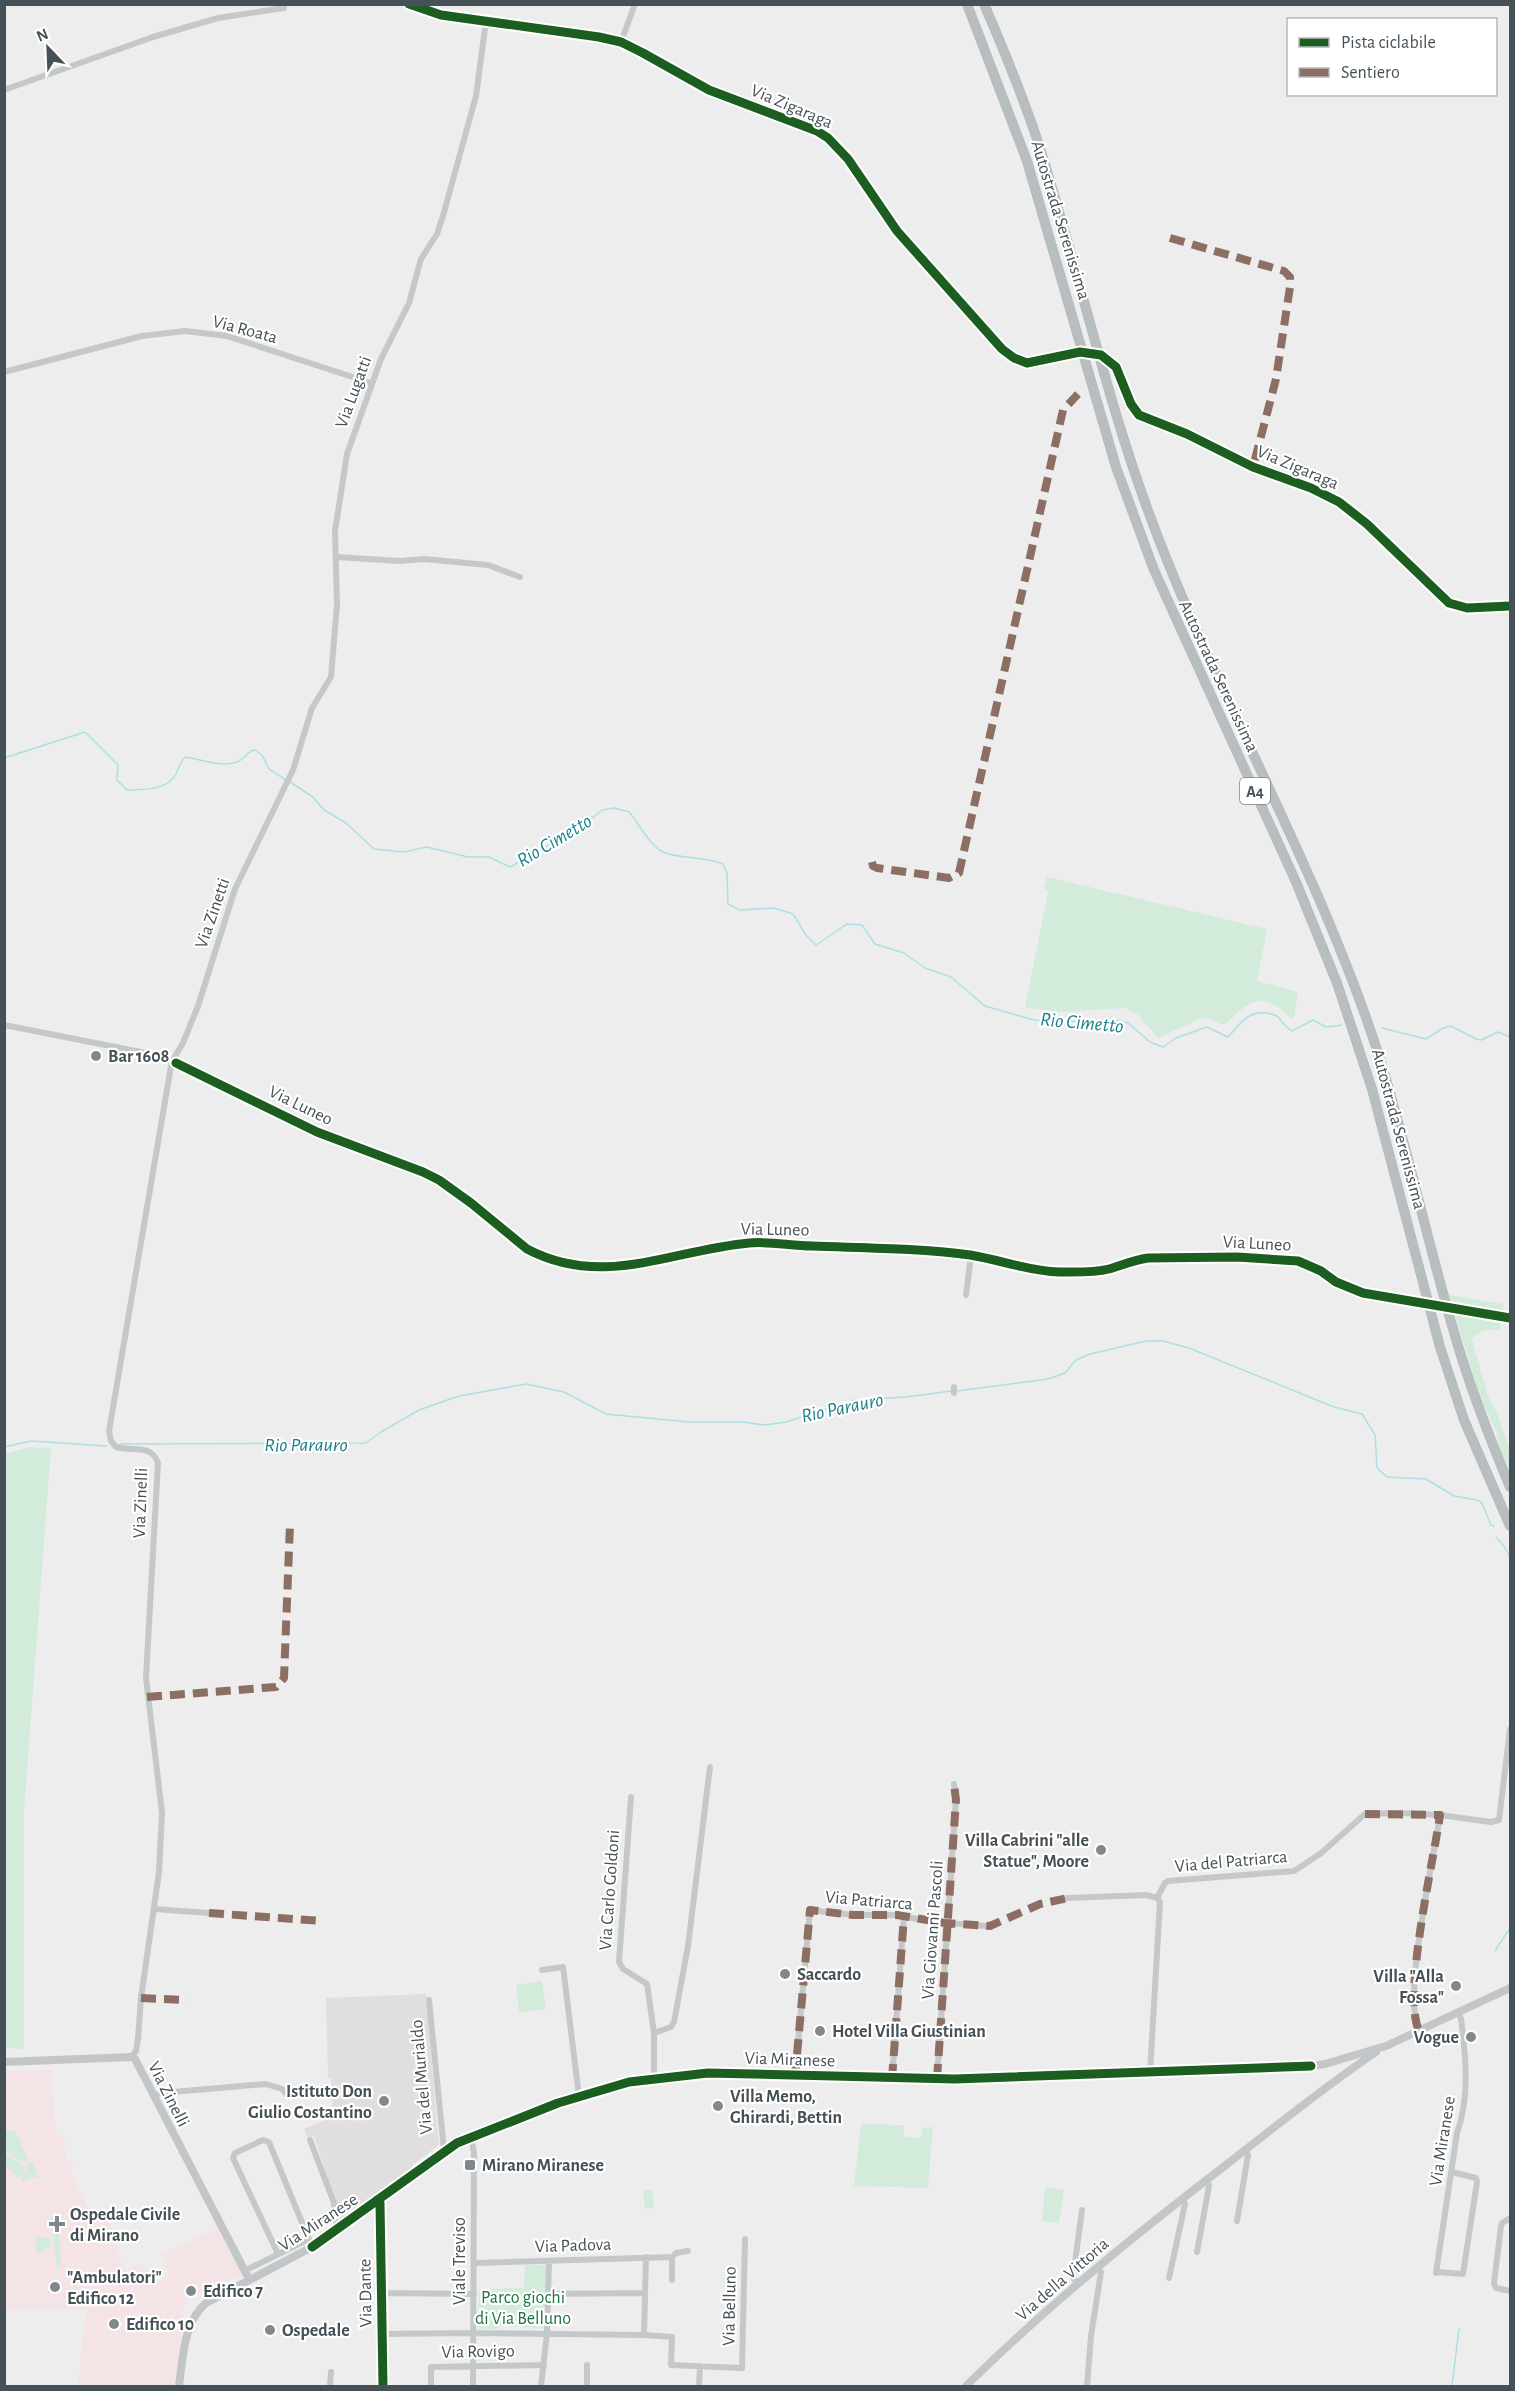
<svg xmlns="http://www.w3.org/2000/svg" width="1515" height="2391" viewBox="0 0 1515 2391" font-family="'Alegreya Sans',sans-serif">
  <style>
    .education { fill: #e0dedf }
    .medical { fill: #f4e4e5 }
    .green { fill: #d3ebda }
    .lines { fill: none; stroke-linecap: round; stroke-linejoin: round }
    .stream { stroke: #abe0e5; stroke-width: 1.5 }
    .minor-tunnel { stroke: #cccecf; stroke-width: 6; stroke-dasharray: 6 3; stroke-linecap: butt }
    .highway-casing { stroke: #b3b8bc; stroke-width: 10 }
    .minor { stroke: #c5c8c8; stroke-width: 6 }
    .major { stroke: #c3c6c8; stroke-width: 8 }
    .highway { stroke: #b8bdc0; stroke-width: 9 }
    .quiet { stroke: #8d6e63; stroke-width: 8; stroke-dasharray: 15 8; stroke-linecap: butt }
    .cycleway-casing { stroke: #fff; stroke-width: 13 }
    .cycleway { stroke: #1b5e20; stroke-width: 9 }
    .poi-dot { fill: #81888c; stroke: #fff; stroke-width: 2 }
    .labels { text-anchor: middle; stroke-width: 4.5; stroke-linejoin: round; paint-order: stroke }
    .shield { fill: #fff; stroke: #7e8589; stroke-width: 1.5 }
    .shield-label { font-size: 16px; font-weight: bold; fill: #465157 }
    .street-label { font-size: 18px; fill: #465157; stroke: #fff }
    .poi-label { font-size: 18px; font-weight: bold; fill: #465157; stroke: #fff; text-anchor: start }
    .park-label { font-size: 18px; fill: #1f713f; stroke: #fff }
    .water-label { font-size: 20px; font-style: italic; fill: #187f8a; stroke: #fff }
  </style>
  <rect width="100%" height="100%" fill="#eeeded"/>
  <path class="education" d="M426 1994 439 2145 412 2165V2168L339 2222 335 2201 314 2136 307 2138 304 2129 333 2116 331 2079 328 2078 326 1998Z"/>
  <path class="medical" d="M51 2070 56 2136 64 2135 66 2160 71 2158 74 2165 69 2168 93 2219H109L113 2244 126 2271 141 2263 158 2283 169 2273 161 2254 218 2228 242 2275 187 2299 188 2302 183 2305 182 2329 174 2386H78L86 2309H5L4 2071Z"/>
  <path class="green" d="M1047 877 1267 929 1257 981 1298 992 1294 1017 1291 1019C1286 1015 1282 1009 1276 1006 1254 992 1241 1011 1225 1024 1217 1025 1212 1017 1202 1018L1158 1038 1138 1015 1126 1008 1059 1012 1025 1008 1048 892 1044 888Z
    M1449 1295 1504 1304 1500 1330C1488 1330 1478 1329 1472 1340L1488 1396 1497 1413 1510 1451V1474L1499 1446 1497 1433 1484 1407 1477 1387Z
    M29 1447 51 1448 24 1811V2049L4 2048V1454Z
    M542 1981 546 2009 519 2013 516 1985Z
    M861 2124 904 2125V2137L921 2138 923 2128 933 2127 928 2188 854 2186Z
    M15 2130 28 2160 26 2162 16 2159 5 2150V2131Z
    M5 2154 24 2165V2172L19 2178 5 2166Z
    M32 2162 38 2177 27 2179 23 2182 21 2180 28 2164Z
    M1045 2188 1064 2189 1059 2223 1042 2221Z
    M652 2189 654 2208 645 2209 643 2190Z
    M51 2217 58 2222 61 2266 57 2267Z
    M49 2237 52 2245 37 2255 36 2238Z
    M525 2265H546L543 2328 498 2326V2329H478L479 2289 524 2288Z"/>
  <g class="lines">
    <path class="stream" d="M4 758 85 732 118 765 117 780 127 790C143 789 167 791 176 774 179 767 180 763 185 757 201 759 224 769 239 761 246 757 247 751 255 750L262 755 269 769 286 780
      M290 782 313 797 324 810 346 823 374 849 404 852 427 847 468 857H489L510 867 582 827 602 810 614 808 629 812C639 823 649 845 663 852 677 859 704 856 723 864L727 873 728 904 740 910 774 908 793 914 806 935 816 945 847 924 862 925 875 944 904 953 925 968 951 977 985 1006 1034 1020 1057 1022 1114 1020 1128 1023 1150 1042 1163 1047 1176 1038 1207 1027 1228 1037C1239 1025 1249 1010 1266 1013 1271 1014 1276 1014 1279 1018 1284 1024 1285 1027 1292 1031L1313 1020 1326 1027 1342 1025
      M1382 1028 1426 1039 1443 1028 1451 1026 1476 1039 1481 1040 1498 1032 1510 1037
      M956 1391 1048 1379 1065 1373 1076 1360 1090 1354 1146 1341H1163L1189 1348 1334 1407 1362 1414 1375 1435 1377 1468 1387 1477 1426 1479 1454 1496 1477 1500 1482 1503 1491 1525 1494 1526
      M120 1444 366 1443 381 1432 419 1410 459 1396 526 1384 564 1392 606 1414 689 1422H742L765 1425 786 1422 854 1400 906 1397 952 1391
      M4 1447 31 1441 107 1446
      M1496 1537 1504 1546 1510 1557
      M1495 1951 1510 1928
      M1452 2386 1459 2329"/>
    <path class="minor-tunnel" d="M1081 352H1094L1112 362
      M1414 1302 1461 1310"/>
    <g class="highway-casing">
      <path id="highway" d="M967 4 1027 161 1116 467 1154 570 1296 882 1337 983 1372 1089 1440 1347 1464 1420 1510 1526
        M984 4C1004 50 1023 97 1039 145 1078 268 1105 395 1150 516 1218 700 1319 869 1379 1056 1408 1149 1428 1245 1456 1339 1471 1390 1490 1439 1510 1487"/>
    </g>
    <path class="minor" d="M409 4 441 15 599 37 621 42 643 53 709 90 817 131 828 138 848 159 865 185 912 249 1008 353 1027 363 1075 353
      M621 42 635 4
      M4 90 153 37 218 18 284 8V4
      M1112 362 1119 372 1131 404 1139 415 1187 434 1253 467 1311 488 1339 502 1367 524 1449 603 1467 608 1510 606
      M4 372 142 336 185 331 227 336 371 383
      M336 557 400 561 424 559 488 565 520 577
      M4 1025 146 1053 168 1061
      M174 1058 183 1043 198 1006 235 889 293 770 312 708 331 677 337 605 335 531 347 454 381 359 409 303 421 259 437 234 443 216 476 96 486 21
      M176 1063 317 1132 423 1172 439 1180 471 1203 527 1249C603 1289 672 1250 749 1243 770 1241 791 1246 812 1246 865 1248 918 1248 970 1255 1001 1260 1028 1271 1059 1272 1075 1272 1093 1273 1109 1269 1122 1265 1134 1260 1148 1258L1237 1257 1298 1261 1311 1265 1351 1289 1414 1302
      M966 1295 971 1256
      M1461 1310 1510 1318
      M954 1393V1387
      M631 1797 619 1962 623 1969 647 1984 654 2033V2078
      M1068 1898 1146 1895 1157 1898 1160 1902 1150 2073
      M1157 1898 1165 1883 1168 1881 1294 1871 1320 1854 1365 1814 1400 1813 1440 1815 1491 1822 1499 1820 1510 1729
      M154 1909 209 1913
      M542 1970 563 1967 579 2096
      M429 2000 444 2150
      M1419 2031C1402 1995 1434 1859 1440 1815
      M654 2033 671 2027 674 2022 688 1946 710 1767
      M131 2057 136 2051 138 2039 141 1998 159 1872 162 1813 146 1678 158 1463C151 1443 133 1452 116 1447L111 1441 109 1431 171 1066
      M795 2077 810 1910 853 1915H897L927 1921 985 1926
      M892 2079 904 1916
      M937 2079 956 1800 954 1784
      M153 2096 161 2093 266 2084 282 2089 286 2094
      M471 2136 474 2153 473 2386
      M310 2140 334 2203 335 2220 339 2229
      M377 2200 380 2203 383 2386
      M1510 2218 1502 2223 1501 2226 1494 2283 1496 2288 1510 2291
      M1237 2221 1248 2155 1245 2150
      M1197 2252 1209 2186 1207 2179
      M278 2254 233 2158 235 2153 263 2140 269 2142 312 2247
      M672 2257 676 2253 688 2251
      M475 2263 672 2257V2280
      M244 2271 309 2239
      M1437 2272 1463 2274 1477 2182 1476 2178 1452 2172
      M1436 2273 1457 2133C1470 2097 1466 2057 1461 2019L1459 2012
      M1169 2278 1185 2204 1182 2199
      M1078 2284 1073 2277 1082 2210
      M382 2293 474 2294
      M549 2294 645 2293
      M383 2334 474 2333 644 2335 646 2257
      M644 2335 672 2337 671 2365 742 2368 745 2239
      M587 2365V2386
      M330 2386 331 2372
      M431 2386V2367L544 2365
      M541 2386 547 2333 549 2261
      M699 2386 700 2366
      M1087 2386 1091 2336 1101 2272 1098 2266"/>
    <path class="major" d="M1386 2046 1510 1988
      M4 2062 131 2057 135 2059 249 2279
      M179 2386C183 2358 183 2323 206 2303L312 2247 457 2143 558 2103 622 2083 708 2073 955 2079 1292 2069 1325 2064 1389 2045
      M966 2386C1047 2306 1136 2234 1226 2165 1276 2126 1324 2087 1376 2052"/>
    <use href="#highway" class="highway"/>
    <path class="quiet" d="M1170 238 1284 271 1290 277V287L1276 379 1253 467
      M872 862 873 866 877 868 949 878 959 873 1063 410 1078 394
      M147 1697 276 1687 284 1678 290 1524
      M1365 1814 1440 1815C1434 1859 1402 1995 1419 2031
      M209 1913 322 1921
      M141 1998 187 2000
      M795 2077 810 1910 853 1915H897L945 1923 990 1926 1040 1904 1068 1898
      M892 2079 904 1916
      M937 2079 956 1800 954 1784"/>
    <g class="cycleway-casing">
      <path id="cycleway" d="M409 4 441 15 599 37 621 42 643 53 709 90 817 131 828 138 848 159 897 231 1002 349 1014 358 1027 363 1080 352 1101 355 1116 367 1131 404 1139 415 1187 434 1253 467 1311 488 1339 502 1367 524 1449 603 1467 608 1510 606
        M176 1063 317 1132 423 1172 439 1180 471 1203 527 1249C603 1289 672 1250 749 1243 770 1241 791 1246 812 1246 865 1248 918 1248 970 1255 1001 1260 1028 1271 1059 1272 1075 1272 1093 1273 1109 1269 1122 1265 1134 1260 1148 1258L1237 1257 1298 1261 1321 1271 1336 1282 1363 1293 1510 1318
        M377 2200 380 2203 383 2386
        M312 2247 457 2143 558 2103 629 2082 708 2073 955 2079 1311 2066"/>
    </g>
    <use href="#cycleway" class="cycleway"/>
  </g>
  <g class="poi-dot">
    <circle cx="96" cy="1056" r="6"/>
    <circle cx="1101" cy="1850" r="6"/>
    <circle cx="785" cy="1974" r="6"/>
    <circle cx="1456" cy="1986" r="6"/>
    <circle cx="820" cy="2031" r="6"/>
    <circle cx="1471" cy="2037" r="6"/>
    <circle cx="384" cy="2101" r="6"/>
    <circle cx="718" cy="2106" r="6"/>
    <rect x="464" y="2159" width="12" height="12" rx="3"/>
    <path d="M54 2215h6v6h6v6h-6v6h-6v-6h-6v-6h6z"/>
    <circle cx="55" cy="2287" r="6"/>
    <circle cx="191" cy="2291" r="6"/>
    <circle cx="114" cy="2324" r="6"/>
    <circle cx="270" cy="2330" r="6"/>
  </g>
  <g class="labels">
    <rect class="shield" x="1240" y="778" width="30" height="26" rx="4.5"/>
    <g class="shield-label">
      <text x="1255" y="797">A4</text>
    </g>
    <g class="street-label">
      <text transform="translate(792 106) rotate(23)" y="6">Via Zigaraga</text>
      <text transform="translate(1061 220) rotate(73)" y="6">Autostrada Serenissima</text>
      <text transform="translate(245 329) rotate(15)" y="6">Via Roata</text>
      <text transform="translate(353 392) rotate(-70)" y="6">Via Lugatti</text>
      <text transform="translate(1298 467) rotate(23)" y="6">Via Zigaraga</text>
      <text transform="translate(1219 676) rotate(65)" y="6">Autostrada Serenissima</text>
      <text transform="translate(212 913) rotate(-71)" y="6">Via Zinetti</text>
      <text transform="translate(301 1105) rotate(26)" y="6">Via Luneo</text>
      <text transform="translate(1399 1129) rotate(75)" y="6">Autostrada Serenissima</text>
      <text transform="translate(775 1229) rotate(1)" y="6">Via Luneo</text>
      <text transform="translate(1257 1243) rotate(3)" y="6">Via Luneo</text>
      <text transform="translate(140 1503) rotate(-88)" y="6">Via Zinelli</text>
      <text transform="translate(1231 1861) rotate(-5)" y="6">Via del Patriarca</text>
      <text transform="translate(609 1890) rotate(-86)" y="6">Via Carlo Goldoni</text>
      <text transform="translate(869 1900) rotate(5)" y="6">Via Patriarca</text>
      <text transform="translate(932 1930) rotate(-86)" y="6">Via Giovanni Pascoli</text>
      <text transform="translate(790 2059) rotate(2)" y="6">Via Miranese</text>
      <text transform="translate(421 2077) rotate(-95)" y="6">Via del Murialdo</text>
      <text transform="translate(169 2094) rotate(63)" y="6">Via Zinelli</text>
      <text transform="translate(1442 2141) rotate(-81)" y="6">Via Miranese</text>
      <text transform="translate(318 2222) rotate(-33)" y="6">Via Miranese</text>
      <text transform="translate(573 2245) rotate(-2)" y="6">Via Padova</text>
      <text transform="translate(459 2261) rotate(-90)" y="6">Viale Treviso</text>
      <text transform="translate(1062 2279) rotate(-41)" y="6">Via della Vittoria</text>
      <text transform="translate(365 2293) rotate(-91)" y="6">Via Dante</text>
      <text transform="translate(729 2306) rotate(-89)" y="6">Via Belluno</text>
      <text transform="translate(478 2351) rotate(-1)" y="6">Via Rovigo</text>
    </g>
    <g class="poi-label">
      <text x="108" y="1062">Bar 1608</text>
      <text x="1089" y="1846" text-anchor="end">Villa Cabrini "alle<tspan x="1089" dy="21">Statue", Moore</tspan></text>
      <text x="797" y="1980">Saccardo</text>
      <text x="1444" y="1982" text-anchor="end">Villa "Alla<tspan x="1444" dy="21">Fossa"</tspan></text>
      <text x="832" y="2037">Hotel Villa Giustinian</text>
      <text x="1459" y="2043" text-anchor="end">Vogue</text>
      <text x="372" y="2097" text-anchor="end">Istituto Don<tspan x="372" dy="21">Giulio Costantino</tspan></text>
      <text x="730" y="2102">Villa Memo,<tspan x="730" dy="21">Ghirardi, Bettin</tspan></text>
      <text x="482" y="2171">Mirano Miranese</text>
      <text x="70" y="2220">Ospedale Civile<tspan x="70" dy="21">di Mirano</tspan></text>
      <text x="67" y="2283">"Ambulatori"<tspan x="67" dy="21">Edifico 12</tspan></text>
      <text x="203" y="2297">Edifico 7</text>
      <text x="126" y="2330">Edifico 10</text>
      <text x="282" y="2336">Ospedale</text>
    </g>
    <g class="park-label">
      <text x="523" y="2303">Parco giochi<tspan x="523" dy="21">di Via Belluno</tspan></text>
    </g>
    <g class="water-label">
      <text transform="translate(554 840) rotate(-31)" y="7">Rio Cimetto</text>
      <text transform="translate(1082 1022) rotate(5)" y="7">Rio Cimetto</text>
      <text transform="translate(842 1407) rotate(-12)" y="7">Rio Parauro</text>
      <text x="306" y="1451">Rio Parauro</text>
    </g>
  </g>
  <rect width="1515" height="2391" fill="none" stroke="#465157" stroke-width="12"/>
  <rect x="1287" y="18" width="210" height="78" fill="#ffffff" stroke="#b5b9bc" stroke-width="1.5"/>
  <rect x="1299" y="38" width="30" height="9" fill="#1b5e20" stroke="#b5b9bc" stroke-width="1.5"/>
  <text x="1341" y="48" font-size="18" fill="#465157">Pista ciclabile</text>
  <rect x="1299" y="68" width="30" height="9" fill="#8d6e63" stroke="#b5b9bc" stroke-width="1.5"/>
  <text x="1341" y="78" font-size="18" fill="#465157">Sentiero</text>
  <g transform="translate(48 48) rotate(337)" stroke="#ffffff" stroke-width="4.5" paint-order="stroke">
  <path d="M0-4.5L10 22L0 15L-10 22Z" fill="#465157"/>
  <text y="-9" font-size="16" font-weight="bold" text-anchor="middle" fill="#465157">N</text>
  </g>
</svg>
